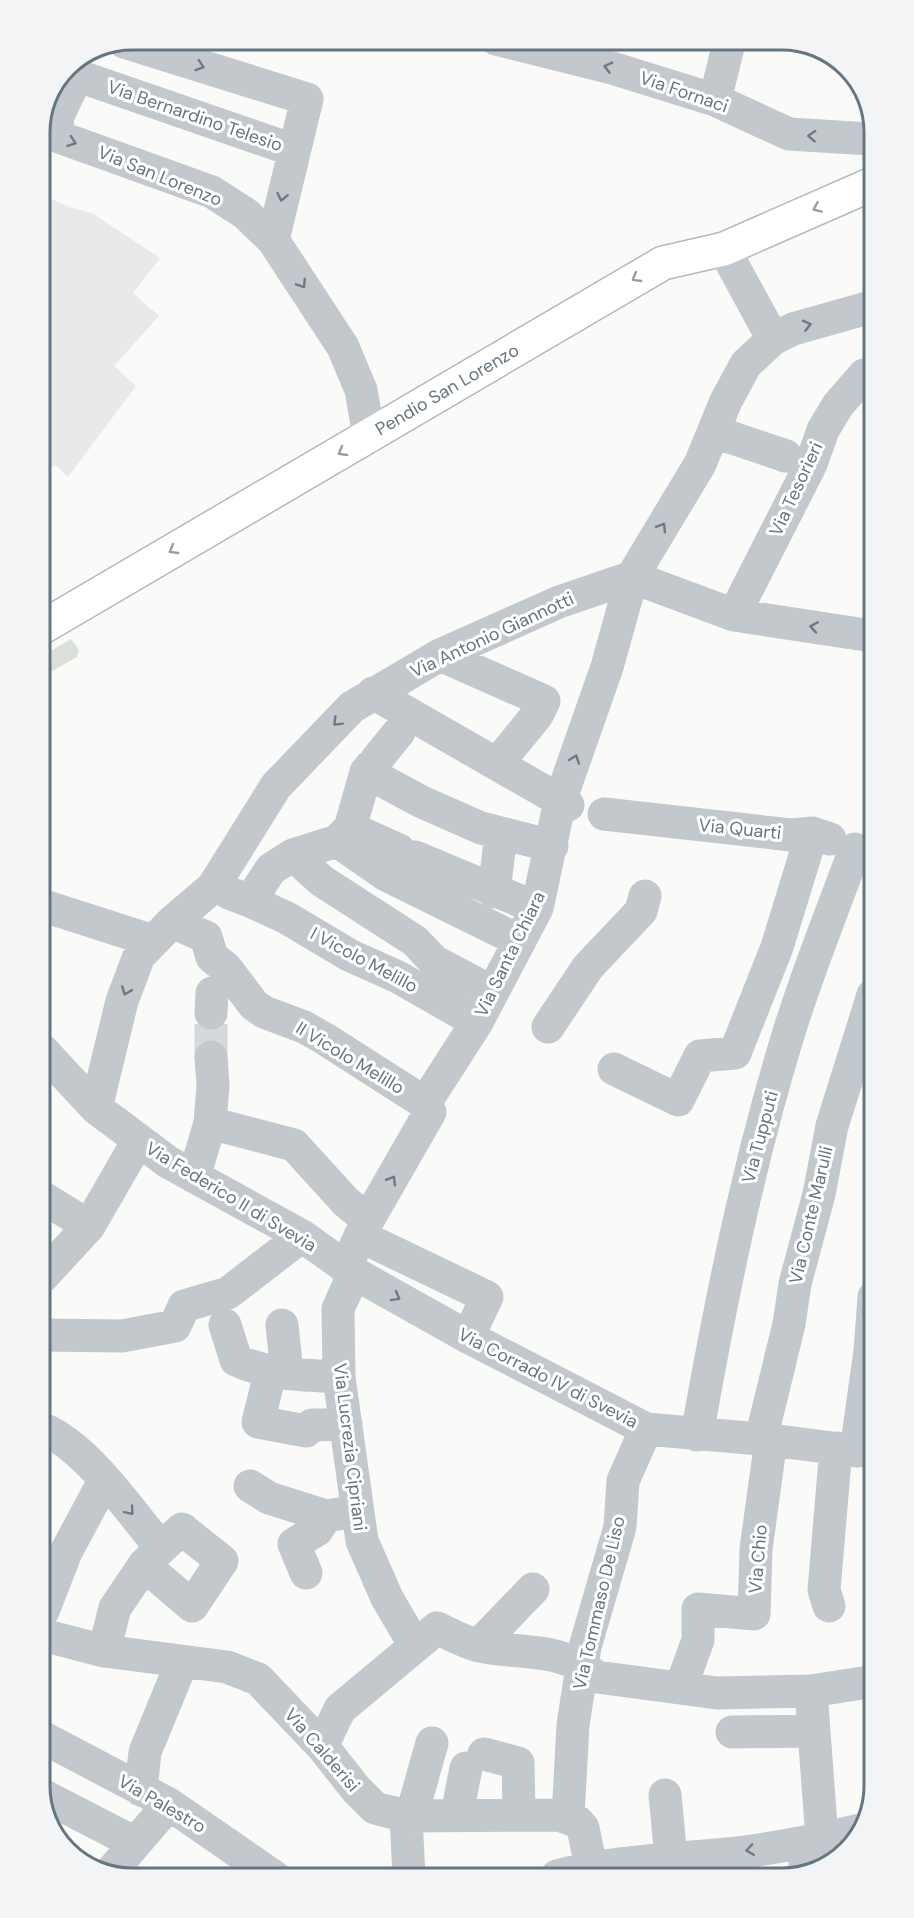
<svg xmlns="http://www.w3.org/2000/svg" width="914" height="1918" viewBox="0 0 914 1918" font-family="'DM Sans',sans-serif">
  <style>
    .built { fill: #e8e9e9 }
    .green { fill: #dadfd7 }
    .lines { fill: none; stroke-linecap: round; stroke-linejoin: round }
    .street-tunnel { stroke: #d5d9db; stroke-width: 33; stroke-dasharray: 33 16; stroke-linecap: butt }
    .secondary-casing { stroke: #b3babf; stroke-width: 36 }
    .street { stroke: #c3c8cc; stroke-width: 33 }
    .secondary { stroke: #fff; stroke-width: 33 }
    .oneway { stroke: #6a7a87 }
    .oneway2 { stroke: #939fa8 }
    .labels { text-anchor: middle; stroke-width: 6; stroke-linejoin: round; paint-order: stroke }
    .street-label { font-size: 18px; fill: #657683; stroke: #fff }
    .rim { fill: none; stroke: #657683; stroke-width: 3 }
  </style>
  <rect width="100%" height="100%" fill="#fafaf8"/>
  <path class="built" d="M39 193 72 208 92 213 160 258 133 293 159 316 114 366 136 386 68 477 55 465 40 474Z"/>
  <path class="green" d="M71 639 79 650 77 657 41 677V657Z"/>
  <g class="lines">
    <path class="street-tunnel" d="M211 1057V1013"/>
    <g class="secondary-casing">
      <g id="secondary">
        <path id="s1" d="M41 628 663 263 724 249 870 185"/>
      </g>
    </g>
    <path class="street" d="M496 39 612 68 715 100 789 134 870 139
      M124 42 307 99 273 240
      M64 71 293 150
      M77 76 57 118 59 137 212 192 246 214 273 240 343 347 361 390 369 436
      M715 100 730 39
      M724 249 773 339
      M715 432 786 456
      M632 577 734 615 872 636
      M734 615 811 464 823 430 838 405 864 375H871
      M440 655 544 701 537 715 498 763
      M373 693 568 805
      M377 759 399 732
      M366 772 422 802 481 828 552 846
      M604 814 791 835 812 833 830 839
      M350 828 399 850
      M337 841 386 875 520 941
      M293 855 322 881 415 941 434 961 492 992
      M415 857 537 908
      M494 892 501 834
      M229 893 250 901 271 869 293 855 337 841 350 828 366 772 370 767
      M250 901 287 918 349 955 398 977 477 1022
      M41 905 153 941
      M172 922 206 937 212 957 226 968 254 1005 264 1012 304 1027 325 1039 425 1103
      M211 1013 212 993
      M548 1027 588 967 641 911 645 896
      M42 1050 96 1108 168 1162 302 1236 354 1273 468 1337 646 1429 771 1440 856 1451 874 1449
      M614 1069 678 1100 700 1056 735 1053 777 947 812 833
      M96 1108 122 1001 139 956 172 922 213 887 276 786 352 707 440 655 559 602 632 577
      M210 1123 213 1086 211 1057
      M194 1177 210 1123 294 1145 346 1202 368 1220
      M42 1197 89 1226
      M360 1236 487 1297 468 1337
      M345 1268 368 1220 430 1112 425 1103 477 1022 537 908 560 801 607 667 632 577 700 464 726 401 746 364 773 339 793 329 871 307
      M354 1273 338 1309 339 1377 362 1541 387 1598 415 1646
      M42 1277 89 1226 138 1141
      M225 1325 236 1360C267 1375 305 1375 339 1377
      M282 1325 287 1373
      M43 1335 122 1336 175 1326 184 1306 228 1293 302 1236
      M271 1370 258 1422 306 1431 312 1425 346 1424
      M43 1429C88 1448 129 1510 161 1548L144 1565 115 1608 104 1651
      M697 1435C721 1299 748 1165 789 1032 808 970 833 910 855 849
      M761 1439 789 1324 795 1284 819 1194 832 1126 873 995
      M856 1451 870 1351 874 1297
      M250 1486 269 1498 326 1516 357 1511
      M144 1565 192 1606 222 1561 182 1529 161 1548
      M306 1573 294 1544 317 1530 326 1516
      M829 1606 824 1590 836 1448
      M43 1611 66 1552 104 1481
      M43 1635 104 1651 227 1667 258 1679 322 1746 356 1789 375 1808 406 1816 559 1815 578 1822 583 1828 591 1867
      M478 1646 533 1589
      M681 1687 698 1640V1609L754 1614 756 1549 771 1440
      M811 1691 822 1839
      M732 1732 814 1731
      M44 1738 169 1804 276 1878
      M322 1746 340 1709 437 1628C450 1634 466 1643 480 1646 525 1655 559 1646 597 1677L717 1693 811 1691 875 1681
      M484 1754 518 1763 519 1813
      M141 1790 145 1752 182 1662
      M665 1795 671 1858
      M44 1796 135 1843
      M412 1814 432 1743
      M457 1814 466 1768
      M406 1816 409 1877
      M568 1817 573 1725 585 1647 620 1527 623 1481 646 1429
      M110 1873 169 1804
      M804 1874 808 1842
      M557 1876C609 1862 662 1860 716 1855 764 1851 813 1841 860 1830"/>
    <use href="#secondary" class="secondary"/>
  </g>
  <defs><path id="oneway-chevron" d="M-2-3.5L2.5 0L-2 3.5" fill="none" stroke-width="1.6" stroke-linecap="round" stroke-linejoin="round" transform="scale(1.5)"/></defs>
  <g class="oneway">
    <use href="#oneway-chevron" transform="translate(200 66) rotate(18)"/>
    <use href="#oneway-chevron" transform="translate(608 67) rotate(-165)"/>
    <use href="#oneway-chevron" transform="translate(812 136) rotate(-177)"/>
    <use href="#oneway-chevron" transform="translate(72 142) rotate(20)"/>
    <use href="#oneway-chevron" transform="translate(282 197) rotate(102)"/>
    <use href="#oneway-chevron" transform="translate(302 284) rotate(57)"/>
    <use href="#oneway-chevron" transform="translate(807 325) rotate(-14)"/>
    <use href="#oneway-chevron" transform="translate(662 527) rotate(-59)"/>
    <use href="#oneway-chevron" transform="translate(814 627) rotate(-171)"/>
    <use href="#oneway-chevron" transform="translate(337 722) rotate(135)"/>
    <use href="#oneway-chevron" transform="translate(575 759) rotate(-70)"/>
    <use href="#oneway-chevron" transform="translate(126 991) rotate(111)"/>
    <use href="#oneway-chevron" transform="translate(392 1180) rotate(-59)"/>
    <use href="#oneway-chevron" transform="translate(396 1297) rotate(29)"/>
    <use href="#oneway-chevron" transform="translate(130 1511) rotate(50)"/>
    <use href="#oneway-chevron" transform="translate(750 1850) rotate(172)"/>
  </g>
  <g class="oneway2">
    <use href="#oneway-chevron" transform="translate(817 208) rotate(156)"/>
    <use href="#oneway-chevron" transform="translate(636 278) rotate(149)"/>
    <use href="#oneway-chevron" transform="translate(342 452) rotate(150)"/>
    <use href="#oneway-chevron" transform="translate(173 550) rotate(150)"/>
  </g>
  <g class="labels">
    <g class="street-label">
      <text transform="translate(684 92) rotate(19)" y="6">Via Fornaci</text>
      <text transform="translate(195 116) rotate(19)" y="6">Via Bernardino Telesio</text>
      <text transform="translate(160 176) rotate(22)" y="6">Via San Lorenzo</text>
      <text dy="6" stroke="none"><textPath href="#s1" startOffset="471">Pendio San Lorenzo</textPath></text>
      <text transform="translate(796 489) rotate(-65)" y="6">Via Tesorieri</text>
      <text transform="translate(492 635) rotate(-25)" y="6">Via Antonio Giannotti</text>
      <text transform="translate(740 829) rotate(6)" y="6">Via Quarti</text>
      <text transform="translate(510 954) rotate(-64)" y="6">Via Santa Chiara</text>
      <text transform="translate(364 960) rotate(28)" y="6">I Vicolo Melillo</text>
      <text transform="translate(350 1058) rotate(31)" y="6">II Vicolo Melillo</text>
      <text transform="translate(760 1137) rotate(-75)" y="6">Via Tupputi</text>
      <text transform="translate(231 1197) rotate(31)" y="6">Via Federico II di Svevia</text>
      <text transform="translate(811 1215) rotate(-77)" y="6">Via Conte Marulli</text>
      <text transform="translate(548 1378) rotate(27)" y="6">Via Corrado IV di Svevia</text>
      <text transform="translate(350 1447) rotate(83)" y="6">Via Lucrezia Cipriani</text>
      <text transform="translate(758 1559) rotate(-85)" y="6">Via Chio</text>
      <text transform="translate(599 1603) rotate(-77)" y="6">Via Tommaso De Liso</text>
      <text transform="translate(322 1750) rotate(49)" y="6">Via Calderisi</text>
      <text transform="translate(162 1804) rotate(30)" y="6">Via Palestro</text>
    </g>
  </g>
  <path d="M0 0H914V1918H0ZM132 50H782A82 82 0 0 1 864 132V1786A82 82 0 0 1 782 1868H132A82 82 0 0 1 50 1786V132A82 82 0 0 1 132 50Z" fill="#f3f4f5" fill-rule="evenodd"/>
  <path class="rim" d="M132 50H782A82 82 0 0 1 864 132V1786A82 82 0 0 1 782 1868H132A82 82 0 0 1 50 1786V132A82 82 0 0 1 132 50Z"/>
</svg>
